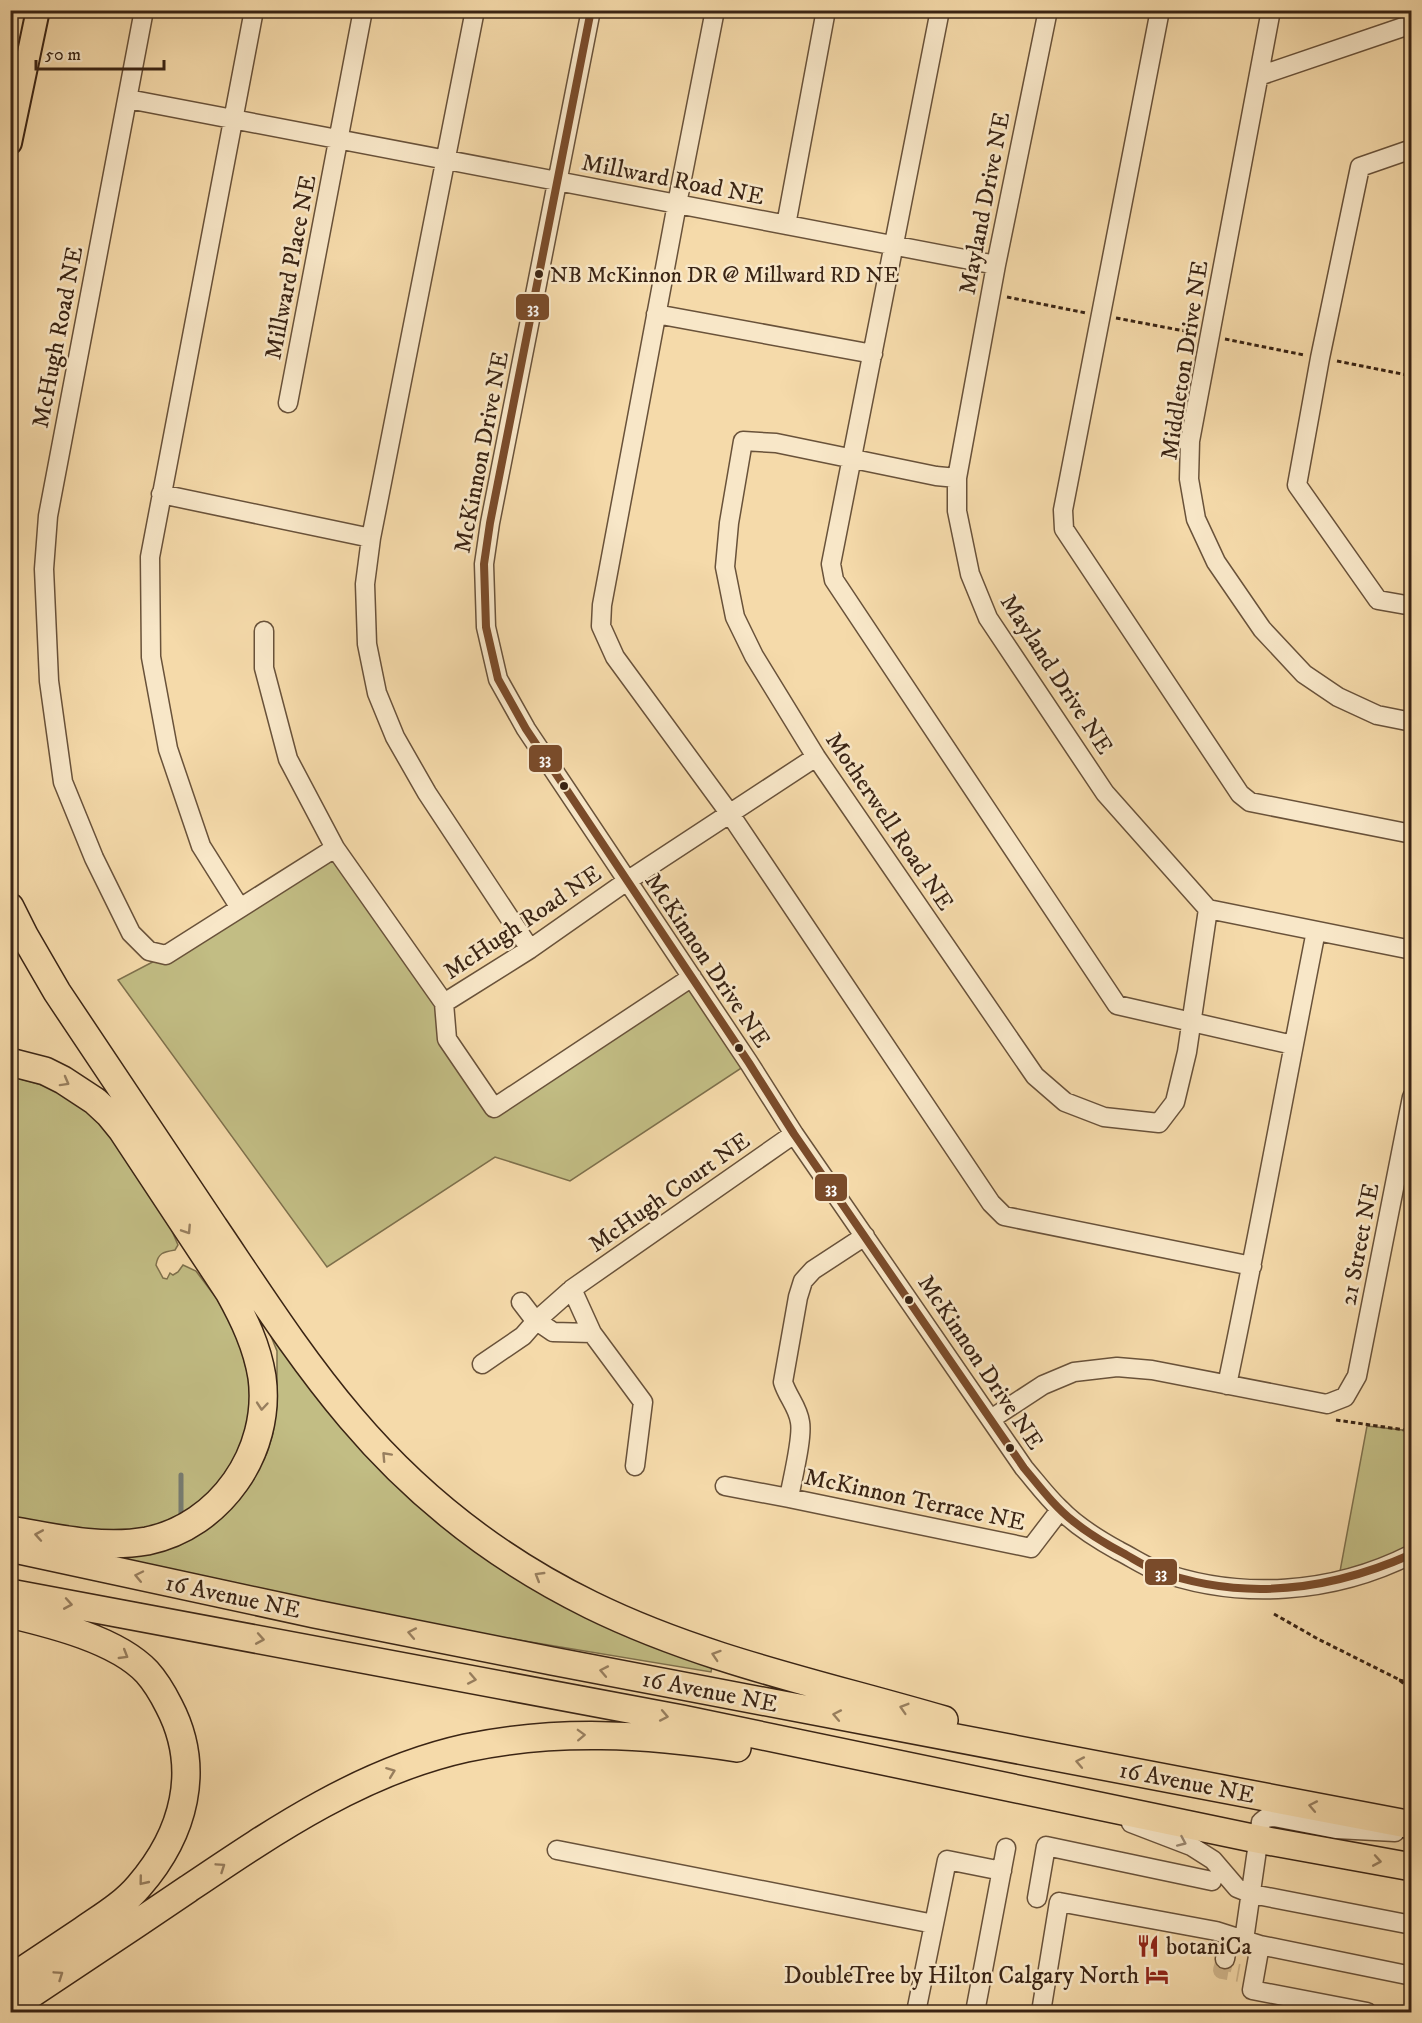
<svg xmlns="http://www.w3.org/2000/svg" width="1422" height="2023" viewBox="0 0 1422 2023" font-family="'IM FELL DW Pica',serif">
  <style>
    .green { fill: #c2bd84; stroke: #7e704c; stroke-width: 1.5 }
    .lines { fill: none; stroke-linecap: round; stroke-linejoin: round }
    .stream { stroke: #777d73; stroke-width: 5 }
    .minor-tunnel { stroke: #d0b68c; stroke-width: 18; stroke-dasharray: 18 9; stroke-linecap: butt }
    .minor-casing { stroke: #69523a; stroke-width: 21 }
    .major-casing { stroke: #3a2414; stroke-width: 26 }
    .highway-casing { stroke: #3a2414; stroke-width: 30 }
    .path { stroke: #3a2414; stroke-width: 3; stroke-dasharray: 4.5 3; stroke-linecap: butt }
    .minor { stroke: #f8e7c8; stroke-width: 18 }
    .major { stroke: #f5daaa; stroke-width: 22 }
    .highway { stroke: #f5daaa; stroke-width: 27 }
    .bus-1-casing { stroke: #f8e7c8; stroke-width: 12 }
    .bus-1 { stroke: #7a4b2a; stroke-width: 8 }
    .oneway { stroke: #987f5f }
    .oneway2 { stroke: #99866e }
    .bus-dot { fill: #3a2414; stroke: #f8e7c8; stroke-width: 2 }
    .labels { text-anchor: middle; stroke-width: 5; stroke-linejoin: round; paint-order: stroke }
    .bus-label { font-size: 22px; fill: #3a2414; stroke: #f8e7c8; text-anchor: start }
    .street-label { font-size: 24px; fill: #3a2414; stroke: #f8e7c8 }
    .poi-label { font-size: 24px; fill: #3a2414; stroke: #f8e7c8; text-anchor: start }
    .line-badge { stroke: #f8e7c8; stroke-width: 2 }
    .badge-label { font-size: 16px; text-anchor: middle; font-weight: bold; fill: #fff }
  </style>
  <rect width="100%" height="100%" fill="#f5daaa"/>
  <filter id="stains"><feTurbulence type="fractalNoise" baseFrequency=".00333" numOctaves="4"/><feColorMatrix values="0 0 0 0 .2 0 0 0 0 .09 0 0 0 0 .02 0 0 0 .5 -.17"/></filter>
  <radialGradient id="worn" r=".72"><stop offset=".6" stop-color="#630" stop-opacity="0"/><stop offset="1" stop-color="#630" stop-opacity=".3"/></radialGradient>
  <path class="green" d="M335 848 444 1003 447 1039 494 1108 692 977 749 1063 570 1181 495 1157 327 1267 118 980 166 955Z
    M10 1076 49 1087 78 1102 104 1125 174 1226 172 1231 178 1245 175 1250C163 1252 158 1253 156 1265L163 1278 167 1279 170 1273 173 1275 178 1272 183 1265 196 1271 217 1299 231 1324 242 1352 248 1376 252 1409 235 1463 204 1504 135 1535 11 1522Z
    M268 1329 431 1513 712 1666 711 1672 488 1635 318 1602 127 1560V1556L185 1542 214 1523 245 1492 254 1478 267 1453 273 1433 277 1406V1351Z
    M1367 1426 1411 1431V1554L1338 1582Z"/>
  <g class="lines">
    <path class="stream" d="M181 1475V1518"/>
    <path class="minor-tunnel" d="M1225 1959 1222 1970 1239 1973"/>
    <g class="minor-casing">
      <path id="minor" d="M144 10 48 516 44 569 49 681 63 782 94 858 131 933 149 951 166 955 335 848 444 1003 530 949 627 881 816 757
        M475 10 371 538 365 584 367 644 377 693 395 737 427 793 530 949
        M591 10 490 523 484 564 486 627 498 679 526 729 749 1063 794 1134 1024 1468C1036 1482 1047 1497 1060 1509 1076 1526 1099 1540 1119 1551 1131 1557 1143 1565 1155 1570 1239 1601 1333 1594 1412 1554
        M715 10 677 204 602 605 601 626 615 657 730 814 991 1203 1004 1216 1252 1266
        M940 10 831 564 834 580 1117 1005 1293 1045
        M1048 10 996 265 957 478V511L970 574 988 618 1105 793 1208 909 1412 950
        M1160 10 1063 510 1064 529 1240 794 1250 802 1412 834
        M1271 10 1190 441 1189 479 1196 519 1216 562 1262 629 1304 674 1338 697 1377 715 1412 722
        M1259 76 1412 24
        M128 99 996 265
        M1412 149 1360 167 1320 358 1297 485 1378 600 1412 606
        M786 225 826 10
        M656 314 873 354
        M288 403 363 10
        M957 478 936 476 776 443 743 441 729 523 725 567 735 617 754 656 816 757 1035 1076 1065 1102 1104 1117 1159 1123 1175 1102 1187 1052 1208 909
        M161 494 371 538
        M264 631V668L288 759 335 848
        M240 908 201 846 168 749 151 657 150 557 254 10
        M444 1003 447 1039 494 1108 692 977
        M865 1236 813 1270 803 1281 798 1297 783 1382C787 1396 798 1407 800 1422 803 1438 792 1480 789 1498L1031 1548 1060 1510
        M572 1289 592 1333
        M521 1302 534 1319 553 1332 592 1333 643 1402 635 1466
        M482 1364 523 1336 537 1320 572 1289 794 1134
        M1227 1385C1259 1234 1286 1082 1316 931
        M991 1419 1043 1385 1074 1372 1117 1367 1152 1370 1327 1404 1345 1397 1357 1376 1412 1097
        M725 1486 789 1498
        M1131 1823 1191 1846 1213 1860 1237 1888 1252 1894 1412 1925
        M557 1850 934 1924 947 1860 1002 1871
        M1037 1898 1046 1846 1212 1881
        M1244 1940 1261 1822 1266 1818 1274 1817 1336 1829 1395 1832
        M1260 1945 1252 1990 1367 2012
        M1225 1959 1229 1936
        M916 2012 934 1924
        M975 2012 1006 1848
        M1041 2012 1059 1902 1216 1931 1260 1945 1412 1976"/>
    </g>
    <g class="major-casing">
      <path id="major" d="M10 143 38 10"/>
    </g>
    <g class="highway-casing">
      <path id="highway" d="M10 907 24 935 57 992C110 1071 162 1149 214 1227 258 1292 300 1358 351 1418 417 1496 499 1560 591 1605 703 1660 825 1685 944 1720
        M10 1062 45 1071 63 1080 95 1101 109 1114 122 1130 229 1292C244 1319 257 1346 262 1377 272 1452 220 1526 147 1541 102 1549 55 1538 10 1530
        M10 1548 315 1614 552 1661 1412 1825
        M10 1593 682 1719 1257 1839 1412 1867
        M10 1614C52 1624 117 1640 147 1672 156 1682 163 1694 169 1706 202 1769 184 1834 139 1886 123 1905 102 1917 82 1931 58 1947 34 1963 10 1979
        M10 2008C70 1968 129 1929 188 1889 274 1831 362 1771 466 1748 555 1729 647 1734 737 1748"/>
    </g>
    <path class="path" d="M1007 297 1086 313
      M1116 318 1195 333
      M1225 339 1304 355
      M1337 361 1412 376
      M1336 1420 1412 1431
      M1274 1614 1318 1639 1398 1679 1412 1690
      M1399 1680 1412 1683"/>
    <use href="#minor" class="minor"/>
    <use href="#major" class="major"/>
    <use href="#highway" class="highway"/>
    <g class="bus-1-casing">
      <path id="bus-1" d="M591 10 490 523 484 564 486 627 498 679 526 729 749 1063 794 1134 1024 1468C1040 1487 1054 1506 1073 1521 1089 1534 1106 1544 1123 1553 1134 1559 1144 1566 1155 1570 1242 1602 1329 1591 1412 1554"/>
    </g>
    <use href="#bus-1" class="bus-1"/>
  </g>
  <defs><path id="oneway-chevron" d="M-2-3.5L2.5 0L-2 3.5" fill="none" stroke-width="1.6" stroke-linecap="round" stroke-linejoin="round" transform="scale(1.5)"/></defs>
  <g class="oneway">
    <use href="#oneway-chevron" transform="translate(65 1082) rotate(29)"/>
    <use href="#oneway-chevron" transform="translate(187 1230) rotate(57)"/>
    <use href="#oneway-chevron" transform="translate(262 1406) rotate(95)"/>
    <use href="#oneway-chevron" transform="translate(386 1456) rotate(-133)"/>
    <use href="#oneway-chevron" transform="translate(39 1535) rotate(-170)"/>
    <use href="#oneway-chevron" transform="translate(139 1576) rotate(-168)"/>
    <use href="#oneway-chevron" transform="translate(539 1576) rotate(-149)"/>
    <use href="#oneway-chevron" transform="translate(68 1604) rotate(10)"/>
    <use href="#oneway-chevron" transform="translate(412 1633) rotate(-169)"/>
    <use href="#oneway-chevron" transform="translate(260 1639) rotate(10)"/>
    <use href="#oneway-chevron" transform="translate(124 1655) rotate(31)"/>
    <use href="#oneway-chevron" transform="translate(716 1655) rotate(-162)"/>
    <use href="#oneway-chevron" transform="translate(604 1671) rotate(-169)"/>
    <use href="#oneway-chevron" transform="translate(472 1679) rotate(11)"/>
    <use href="#oneway-chevron" transform="translate(904 1708) rotate(-163)"/>
    <use href="#oneway-chevron" transform="translate(837 1715) rotate(-169)"/>
    <use href="#oneway-chevron" transform="translate(664 1716) rotate(11)"/>
    <use href="#oneway-chevron" transform="translate(581 1735) rotate(-2)"/>
    <use href="#oneway-chevron" transform="translate(1080 1762) rotate(-169)"/>
    <use href="#oneway-chevron" transform="translate(391 1772) rotate(-21)"/>
    <use href="#oneway-chevron" transform="translate(1313 1806) rotate(-169)"/>
    <use href="#oneway-chevron" transform="translate(1377 1861) rotate(10)"/>
    <use href="#oneway-chevron" transform="translate(221 1867) rotate(-34)"/>
    <use href="#oneway-chevron" transform="translate(143 1881) rotate(129)"/>
    <use href="#oneway-chevron" transform="translate(59 1975) rotate(-34)"/>
  </g>
  <use class="oneway2" href="#oneway-chevron" transform="translate(1182 1842) rotate(24)"/>
  <defs>
    <g id="restaurant-bare" transform="scale(1.8)"><path d="M-5-6h1v4h1v-4h1v4h1v-4h1v5L-1.5 .5V6h-2V.5L-5-1ZM5-6V6H3V1.5H1.5Q1.5-4 5-6Z" fill="#8f2418" stroke="#f8e7c8" stroke-width="2.5" paint-order="stroke"/></g>
    <g id="hotel-bare" transform="scale(1.8)"><path d="M-6-4.5h1.5V1H6V5H4.5V3h-9V5H-6ZM-4 0a1.8 1.8 0 1 1 3.6 0ZM.5 0V-2.5h3Q6-2.5 6 0Z" fill="#8f2418" stroke="#f8e7c8" stroke-width="2.5" paint-order="stroke"/></g>
  </defs>
  <g fill-rule="evenodd">
    <use href="#restaurant-bare" x="1148" y="1946"/>
    <use href="#hotel-bare" x="1157" y="1975"/>
  </g>
  <g class="bus-dot">
    <circle cx="539" cy="274" r="5"/>
    <circle cx="564" cy="786" r="5"/>
    <circle cx="739" cy="1048" r="5"/>
    <circle cx="909" cy="1300" r="5"/>
    <circle cx="1010" cy="1448" r="5"/>
  </g>
  <g class="labels">
    <g class="bus-label">
      <text x="550" y="282">NB McKinnon DR @ Millward RD NE</text>
    </g>
    <g class="street-label">
      <text transform="translate(673 179) rotate(11)" y="8">Millward Road NE</text>
      <text transform="translate(984 203) rotate(-79)" y="8">Mayland Drive NE</text>
      <text transform="translate(290 267) rotate(-79)" y="8">Millward Place NE</text>
      <text transform="translate(57 337) rotate(-79)" y="8">McHugh Road NE</text>
      <text transform="translate(1184 360) rotate(-81)" y="8">Middleton Drive NE</text>
      <text transform="translate(481 452) rotate(-79)" y="8">McKinnon Drive NE</text>
      <text transform="translate(1057 674) rotate(57)" y="8">Mayland Drive NE</text>
      <text transform="translate(890 821) rotate(56)" y="8">Motherwell Road NE</text>
      <text transform="translate(522 922) rotate(-34)" y="8">McHugh Road NE</text>
      <text transform="translate(708 960) rotate(56)" y="8">McKinnon Drive NE</text>
      <text transform="translate(669 1192) rotate(-35)" y="8">McHugh Court NE</text>
      <text transform="translate(1359 1244) rotate(-79)" y="8">21 Street NE</text>
      <text transform="translate(981 1362) rotate(56)" y="8">McKinnon Drive NE</text>
      <text transform="translate(915 1499) rotate(12)" y="8">McKinnon Terrace NE</text>
      <text transform="translate(233 1596) rotate(12)" y="8">16 Avenue NE</text>
      <text transform="translate(710 1691) rotate(11)" y="8">16 Avenue NE</text>
      <text transform="translate(1187 1782) rotate(11)" y="8">16 Avenue NE</text>
    </g>
    <g class="poi-label">
      <text x="1166" y="1954">botaniCa</text>
      <text x="1139" y="1983" text-anchor="end">DoubleTree by Hilton Calgary North</text>
    </g>
  </g>
  <g class="line-badge">
    <rect x="515" y="293" width="35" height="28" rx="6" fill="#7a4b2a"/>
    <rect x="528" y="744" width="35" height="29" rx="6" fill="#7a4b2a"/>
    <rect x="814" y="1173" width="34" height="29" rx="6" fill="#7a4b2a"/>
    <rect x="1144" y="1558" width="34" height="28" rx="6" fill="#7a4b2a"/>
  </g>
  <g class="badge-label">
    <text x="533" y="313">33</text>
    <text x="545" y="764">33</text>
    <text x="831" y="1193">33</text>
    <text x="1161" y="1578">33</text>
  </g>
  <rect width="1422" height="2023" fill="none" stroke="#f5daaa" stroke-width="36"/>
  <rect x="12" y="12" width="1398" height="1999" fill="none" stroke="#3a2414" stroke-width="3"/>
  <rect x="18" y="18" width="1386" height="1987" fill="none" stroke="#3a2414" stroke-width="1.5"/>
  <path d="M36 60v9h128v-9" fill="none" stroke="#3a2414" stroke-width="3"/>
  <text x="45" y="60" font-size="18" fill="#3a2414" stroke="#f8e7c8" stroke-width="4.5" paint-order="stroke">50 m</text>
  <rect width="100%" height="100%" filter="url(#stains)"/>
  <rect width="100%" height="100%" fill="url(#worn)"/>
</svg>
